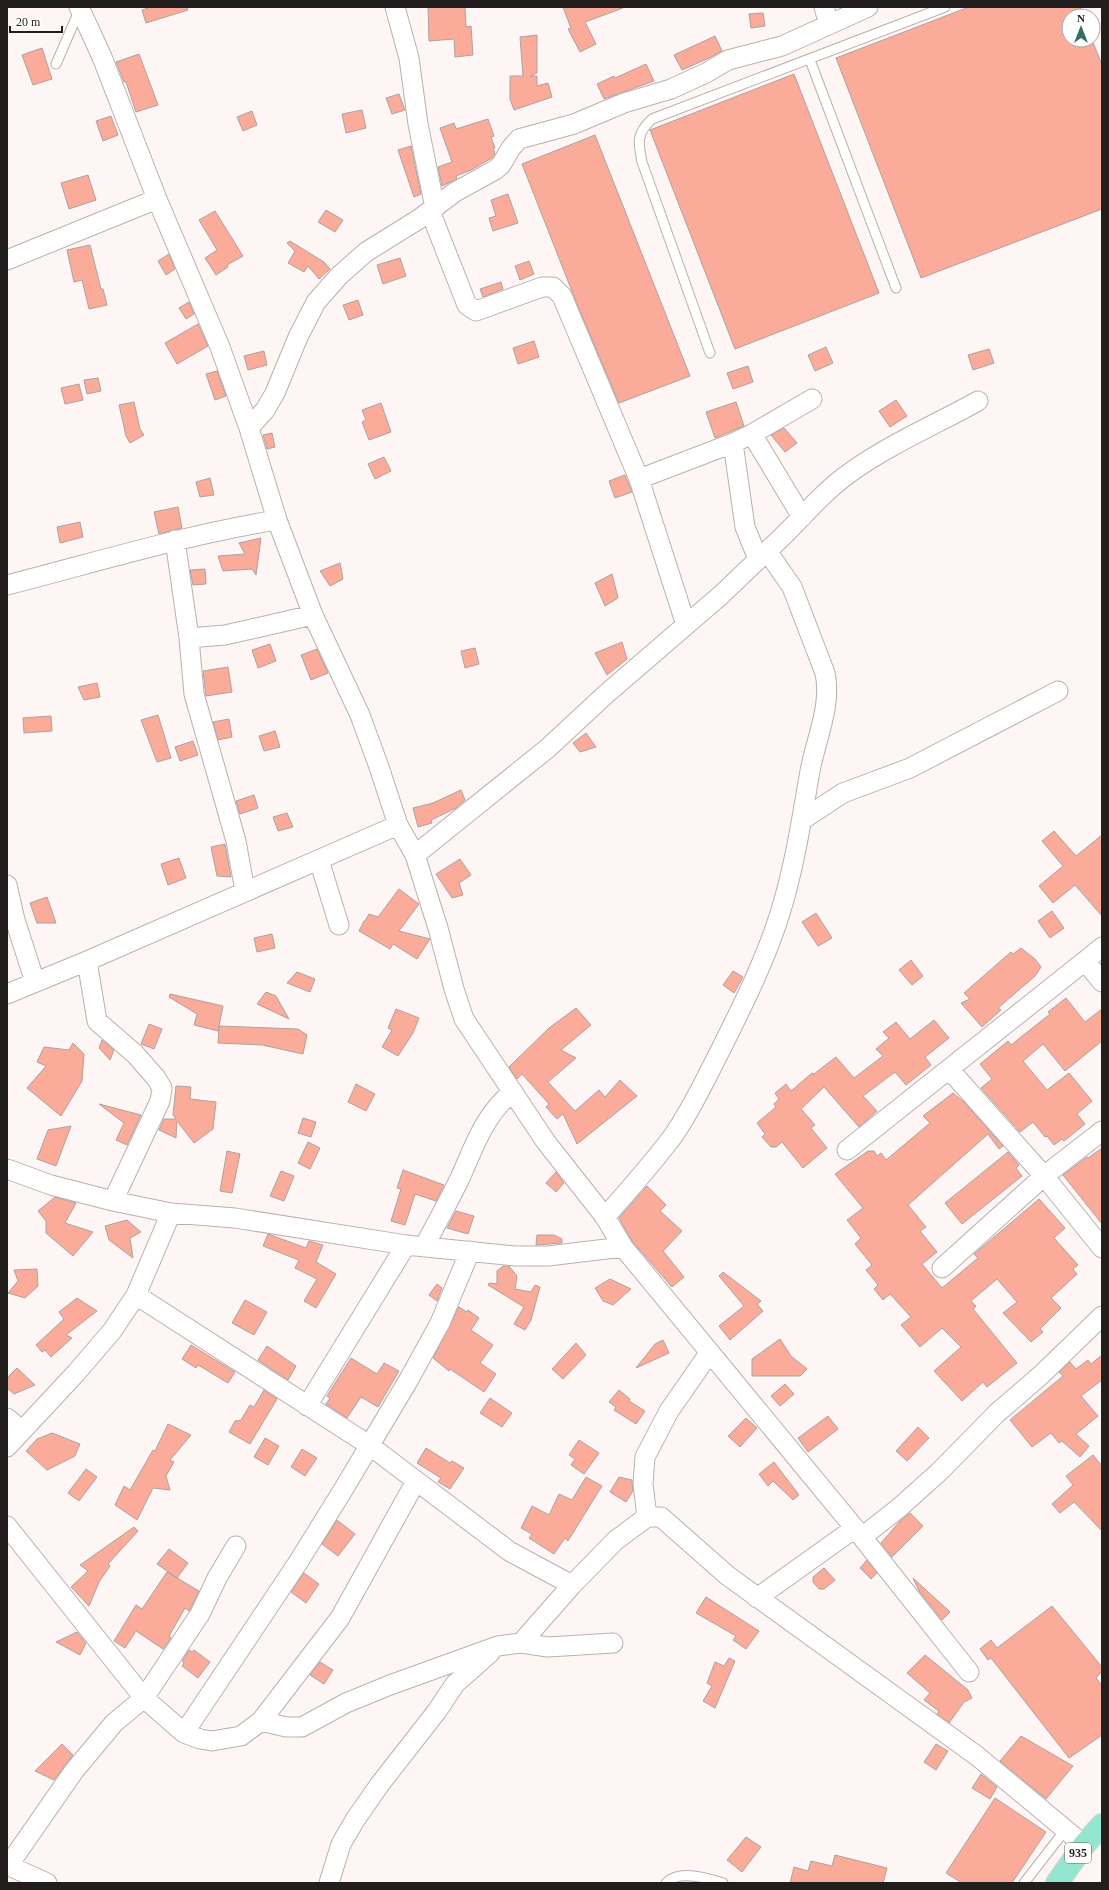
<svg xmlns="http://www.w3.org/2000/svg" width="1109" height="1890" viewBox="0 0 1109 1890" font-family="'Times New Roman',serif">
  <style>
    .building { fill: #faab9a; stroke: #aea29f }
    .lines { fill: none; stroke-linecap: round; stroke-linejoin: round }
    .lane-casing { stroke: #bcb0ad; stroke-width: 11 }
    .street-casing { stroke: #bcb0ad; stroke-width: 21 }
    .primary-casing { stroke: #d7d6d6; stroke-width: 24 }
    .lane { stroke: #fff; stroke-width: 9 }
    .street { stroke: #fff; stroke-width: 19 }
    .primary { stroke: #95e6d0; stroke-width: 22 }
    .labels { text-anchor: middle; stroke-width: 3.5; stroke-linejoin: round; paint-order: stroke }
    .shield { fill: #fff; stroke: #646261; stroke-width: 1 }
    .shield-label { font-size: 12px; font-weight: bold; fill: #221e1d }
  </style>
  <rect width="100%" height="100%" fill="#fef6f4"/>
  <path class="building" d="M151 7H187L188 10 146 23 142 10Z
    M428 7H465L466 27 471 26 473 55 455 57 454 39 429 41Z
    M563 7H622L623 8 585 22 596 44 580 52 568 29 571 28Z
    M969 7H1080L1083 16H1069V40H1092L1102 65V209L921 278 836 58Z
    M763 13 765 26 751 28 749 14Z
    M537 35V73L530 76H537V86L548 83 552 97 514 110 510 99V76H523L520 37Z
    M715 36 722 51 709 58 682 70 674 55Z
    M42 48 52 79 33 85 22 55Z
    M139 54 158 105 136 112 126 82H124L116 62Z
    M646 64 654 81 604 99 597 84 614 76 615 78Z
    M794 74 879 293 735 349 650 130Z
    M399 94 405 110 392 114 386 98Z
    M362 110 366 128 346 133 342 114Z
    M252 111 257 125 243 131 237 117Z
    M111 116 118 135 103 141 96 121Z
    M488 119 494 136 491 137 495 148H493L495 154 492 158 471 170 456 176 457 179 442 186 438 167 452 162 440 128 454 123 456 129Z
    M595 135 690 376 619 403 577 304 522 164Z
    M411 146 421 194 414 197 398 150Z
    M88 175 96 200 69 209 61 183Z
    M508 194 518 223 493 231 489 218 496 216 491 200Z
    M326 210 343 220 335 232 318 222Z
    M215 211 243 256 227 265 228 267 216 275 205 258 217 250 199 220Z
    M290 241 324 262 330 269 319 279 308 266 304 272 288 263 295 251 287 243Z
    M90 245 101 289H103L107 305 89 309 82 280 74 282 67 250Z
    M169 254 175 269 166 275 158 261Z
    M400 258 406 276 383 284 377 265Z
    M529 261 534 274 520 280 515 266Z
    M501 282 503 289 483 297 480 289Z
    M358 300 363 315 349 320 343 305Z
    M189 302 194 314 186 319 179 308Z
    M198 324 208 346 177 364 165 343Z
    M534 341 539 357 518 364 513 348Z
    M826 347 833 363 815 371 808 355Z
    M989 349 994 363 973 370 968 355Z
    M264 351 267 365 248 370 244 356Z
    M748 366 753 382 733 389 727 373Z
    M217 371 226 396 215 400 206 374Z
    M98 378 101 391 87 394 84 380Z
    M79 384 83 400 65 404 61 388Z
    M896 400 907 416 890 427 879 411Z
    M134 402 140 429 144 435 130 443 126 436 119 405Z
    M736 402 744 426 715 438 706 412Z
    M381 403 391 432 369 440 362 422 366 420 362 410Z
    M784 428 797 443 785 452 771 435Z
    M272 433 275 447 267 449 263 435Z
    M384 457 391 471 375 479 368 464Z
    M625 475 632 492 615 498 609 481Z
    M210 478 214 495 200 497 196 482Z
    M178 507 182 528 159 534 154 512Z
    M80 522 83 537 60 543 57 527Z
    M261 538 256 575 252 569 223 571 218 556 245 554 239 543Z
    M340 563 343 579 330 586 320 571Z
    M205 569 206 584 193 585 190 570Z
    M612 574 618 598 605 606 595 583Z
    M622 642 627 659 607 675 595 653Z
    M270 644 276 661 258 668 252 650Z
    M475 648 479 664 465 668 461 651Z
    M317 649 328 673 311 680 301 655Z
    M228 667 232 692 206 696 203 671Z
    M97 683 100 697 84 700 78 687Z
    M158 715 171 758 157 762 141 720Z
    M51 716 52 731 24 733 23 718Z
    M229 719 232 737 218 740 213 722Z
    M275 731 280 747 264 751 259 736Z
    M586 733 596 747 580 752 573 743Z
    M193 741 198 755 180 761 175 747Z
    M461 790 465 800 456 808 431 820 432 823 418 827 413 808 433 803Z
    M254 795 258 808 240 814 236 801Z
    M287 813 293 827 278 831 273 817Z
    M1054 831 1076 856 1102 835V916L1075 885 1053 903 1039 886 1063 866 1042 841Z
    M225 844 231 877 217 876 211 847Z
    M179 858 186 878 168 885 161 864Z
    M460 859 471 875 459 883 463 895 452 898 436 874Z
    M399 889 419 904 399 931 430 939 417 959 393 944 390 949 359 931 364 921H365L369 914 378 917Z
    M47 897 56 923H37L30 903Z
    M1052 911 1064 928 1050 938 1038 921Z
    M816 913 832 938 818 946 802 922Z
    M272 934 275 948 257 952 254 938Z
    M1021 948 1035 959 1041 967 1035 976 998 1008 1001 1010 982 1027 961 1003 970 999 964 993 1011 952 1013 954Z
    M911 960 923 976 912 985 899 970Z
    M733 971 743 977 734 993 723 985Z
    M297 972 315 979 310 992 287 983Z
    M266 992 276 996 289 1019 257 1004Z
    M170 994 223 1006 218 1031 194 1025 197 1014 169 997Z
    M1066 998 1085 1022 1102 1009V1041L1065 1071 1043 1044 1023 1061 1047 1090 1069 1073 1092 1101 1077 1114 1085 1124 1064 1141 1062 1139 1054 1145 1047 1136 1045 1137 1033 1122 1020 1132 981 1088 992 1079 980 1064 1008 1041 1011 1045 1050 1014 1048 1012Z
    M576 1008 591 1025 561 1050 576 1058 548 1082 575 1111 599 1090 605 1097 620 1080 637 1096 577 1144 563 1114 557 1119 546 1107 549 1104 522 1074 517 1079 509 1067 549 1028Z
    M396 1009 419 1018 413 1033 398 1056 382 1047 392 1030 388 1028Z
    M934 1020 949 1038 925 1057 931 1065 906 1085 895 1072 863 1096 877 1111 859 1127 824 1087 801 1109 815 1125 811 1128 827 1148 803 1168 782 1142 776 1147H771L762 1137 765 1134 757 1123 776 1107 774 1104 779 1099 775 1093 786 1084 791 1091 812 1073 814 1074 836 1057 854 1078 883 1056 876 1049 889 1038 883 1032 896 1022 910 1039Z
    M149 1024 162 1029 154 1049 141 1044Z
    M219 1026 298 1029 307 1035 303 1054 262 1045 218 1043Z
    M102 1040 114 1050 110 1060 99 1048Z
    M73 1043 84 1054 82 1081 61 1116 27 1088 46 1066 37 1062 44 1047 69 1050Z
    M356 1084 375 1094 366 1111 348 1102Z
    M176 1086 191 1087 190 1099 216 1102 213 1129 194 1143 177 1121 176 1138 159 1130 164 1119H176L173 1115Z
    M953 1093 964 1102 1003 1146 999 1149 988 1134 908 1205 926 1227 920 1231 937 1252 922 1264 942 1288 978 1258 974 1254 1039 1199 1065 1228 1054 1238 1078 1265 1073 1269 1077 1274 1051 1298 1061 1308 1040 1329 1043 1332 1031 1342 1003 1313 1017 1302 997 1279 971 1301 976 1306 973 1309 1017 1363 987 1387 983 1382 962 1401 934 1371 961 1347 942 1328 920 1347 901 1325 911 1317 890 1294 883 1300 874 1289 878 1285 866 1270 872 1265 855 1244 861 1238 847 1220 863 1208 835 1174 868 1151H874L877 1156 881 1153 886 1160 930 1123 923 1116Z
    M99 1104 141 1115 127 1145 116 1140 124 1123Z
    M303 1118 316 1122 311 1137 298 1133Z
    M71 1126 56 1166 37 1159 48 1130Z
    M308 1142 320 1148 310 1169 298 1163Z
    M1102 1148V1224L1063 1175 1087 1157 1088 1158Z
    M227 1151 240 1154 232 1193 220 1191Z
    M1008 1152 1019 1165 1016 1168 1022 1176 962 1224 945 1203Z
    M403 1170 444 1185 436 1201 415 1194 405 1225 391 1221 401 1189 397 1188Z
    M281 1171 294 1176 284 1201 270 1196Z
    M556 1172 564 1183 556 1192 546 1183Z
    M647 1186 666 1205 660 1211 682 1231 663 1251 684 1277 672 1287 632 1241 619 1218Z
    M55 1197 76 1203 65 1223 93 1232 73 1256 46 1233V1221L38 1211Z
    M456 1211 474 1216 468 1234 447 1228Z
    M127 1220 141 1232 130 1238 133 1258 109 1240 105 1226Z
    M268 1234 306 1248 309 1241 323 1245 316 1262 336 1274 316 1308 304 1301 317 1279 295 1268 299 1260 263 1246Z
    M537 1235H554L562 1239V1243L536 1245Z
    M503 1266H509L517 1276 515 1289 531 1292 535 1285 540 1287 531 1320 525 1330 514 1324 524 1307 488 1285 489 1283 497 1284V1271Z
    M37 1269 38 1286 25 1298 8 1293 18 1281 14 1270Z
    M723 1272 761 1301 757 1304 763 1311 730 1340 719 1326 744 1306 719 1276Z
    M610 1279 631 1289 613 1305 603 1301 595 1288Z
    M437 1284 442 1288 437 1301 429 1295Z
    M77 1298 97 1311 66 1335 72 1338 51 1357 45 1350 42 1352 36 1345 64 1319 59 1312Z
    M245 1300 267 1312 254 1335 232 1323Z
    M459 1307 467 1312 468 1310 479 1318 471 1330 493 1345 480 1363 496 1374 484 1392 450 1369 449 1371 433 1358Z
    M780 1339 791 1356 807 1369 800 1376H752V1359Z
    M663 1340 669 1353 636 1368 655 1344Z
    M576 1343 586 1355 563 1379 552 1369Z
    M191 1345 235 1372 228 1383 198 1365 196 1368 182 1359Z
    M267 1346 296 1366 288 1380 258 1360Z
    M1102 1355V1380L1081 1396 1098 1416 1076 1434 1089 1446 1080 1457 1062 1441 1059 1443 1051 1433 1032 1447 1010 1420 1063 1376 1059 1372 1070 1362 1076 1369 1088 1360 1091 1364Z
    M351 1358 377 1374 384 1363 399 1371 378 1407 361 1397 347 1418 326 1404 330 1398 327 1396Z
    M17 1368 35 1385 14 1394 7 1388V1378Z
    M785 1384 794 1394 780 1406 771 1396Z
    M264 1390 277 1399 250 1444 229 1432 235 1421 241 1420 250 1405 254 1407Z
    M619 1390 630 1399 629 1401 645 1411 636 1424 614 1410 616 1407 609 1402Z
    M490 1398 512 1413 502 1427 480 1413Z
    M828 1416 838 1429 808 1452 798 1438Z
    M746 1418 757 1428 740 1447 728 1436Z
    M168 1424 191 1435 170 1460 174 1462 166 1476 170 1490 153 1488 137 1520 115 1505 124 1486 130 1490 153 1450 155 1451Z
    M918 1427 929 1438 907 1461 896 1451Z
    M52 1433 80 1444 75 1456 47 1470 26 1451 37 1439Z
    M265 1438 279 1446 268 1465 254 1457Z
    M579 1440 599 1453 584 1474 571 1465 575 1459 569 1455Z
    M426 1448 450 1463 452 1461 464 1468 450 1489 438 1482 441 1478 417 1463Z
    M302 1449 317 1458 305 1476 291 1467Z
    M1093 1455 1102 1466V1531L1074 1502 1060 1513 1052 1504 1073 1485 1066 1476Z
    M774 1462 799 1495 793 1500 773 1481 768 1486 759 1474Z
    M86 1469 97 1477 79 1501 68 1493Z
    M586 1477 602 1486 568 1541 565 1538 554 1554 529 1538 532 1534 521 1528 532 1506 549 1515 559 1494 572 1500Z
    M619 1477 632 1480 633 1491 626 1502 610 1492Z
    M910 1513 923 1526 892 1557 881 1543 900 1521Z
    M337 1520 355 1534 338 1556 322 1544Z
    M134 1527 138 1531 108 1564 110 1566 99 1582 89 1606 71 1587 88 1571 80 1565Z
    M169 1549 188 1563 177 1578 157 1564Z
    M867 1560 877 1573 871 1579 860 1568Z
    M824 1568 835 1580 824 1589H819L813 1582V1577Z
    M167 1572 199 1591 189 1611 185 1608 169 1636 171 1638 163 1649 136 1631 125 1648 114 1641 136 1605 142 1609Z
    M304 1573 319 1584 306 1603 291 1592Z
    M913 1578 950 1612 942 1620 919 1591Z
    M706 1597 759 1631 746 1649 733 1640 736 1636 696 1613Z
    M1052 1606 1102 1667V1671L1096 1678 1102 1685V1735L1069 1758 991 1658 988 1660 980 1649 991 1640 997 1648Z
    M77 1632 86 1643 80 1655 56 1642Z
    M189 1650 192 1652 194 1650 210 1662 198 1678 182 1666 184 1663 182 1661Z
    M925 1655 968 1690 972 1698 964 1702 949 1723 937 1714 939 1711 924 1700 930 1693 907 1673Z
    M729 1658 735 1661 715 1708 703 1701 712 1686 707 1683 715 1662 724 1666Z
    M320 1662 333 1670 324 1684 310 1675Z
    M1021 1736 1073 1766 1046 1799 1000 1761Z
    M62 1744 73 1755 54 1780 35 1771Z
    M936 1744 948 1751 936 1770 924 1762Z
    M981 1774 997 1787 990 1799 972 1788Z
    M995 1798 1046 1832 1012 1883H962L946 1873Z
    M746 1837 761 1847 742 1872 727 1860Z
    M835 1855 887 1868 883 1883H790L794 1867 808 1871 811 1861 832 1866Z"/>
  <g class="lines">
    <g class="lane-casing">
      <path id="lane" d="M810 60 896 288
        M56 64 79 11
        M710 353 642 162C638 142 636 134 652 119L945 7
        M666 1883C679 1869 708 1878 723 1883
        M1024 1883 1066 1829"/>
    </g>
    <g class="street-casing">
      <path id="street" d="M79 7 102 57 157 199 220 347 249 428 277 520 313 615 360 715 379 767 398 825 415 855
        M395 7 409 58 418 124 435 208
        M824 7 829 25
        M430 211 467 305 476 311 542 287H553L562 296 639 479 686 625
        M7 260 157 199
        M249 428 265 410 275 393 298 337 316 302 339 276 366 252 419 219 455 192 495 170 501 165 511 148 519 139 574 124 624 103 671 89 706 73 728 60 782 46 868 7
        M752 434 802 517
        M639 479 733 443
        M175 540 189 638 225 635 313 615
        M767 551C796 526 819 494 851 472 890 444 937 424 978 401
        M758 559 745 527 733 443 752 434 812 399
        M7 585C97 562 185 535 277 520
        M189 638 194 694 236 841 245 891
        M802 820 843 793 910 768 1058 691
        M319 860 339 925
        M7 885 15 920 35 982
        M87 961 97 1021 135 1054 156 1078 162 1088 160 1101 113 1201
        M1085 961 1102 947
        M1102 982 1085 961 949 1069 1044 1176 1102 1248
        M7 994 87 961 398 825
        M847 1150 949 1069
        M7 1169 51 1185 113 1201 171 1213 235 1218 406 1245 515 1256H548L623 1247
        M605 1217C629 1190 652 1164 673 1136 692 1109 705 1080 720 1051 742 1007 767 957 781 910 795 864 802 817 810 771 816 739 832 705 825 673L792 587 767 551 721 595 605 695 548 748 415 855 438 928 454 989 464 1019 546 1142 605 1217 623 1247 862 1537 969 1672
        M424 1247C436 1224 449 1201 460 1178 474 1147 485 1113 513 1092
        M942 1268 1044 1176 1102 1131
        M136 1295 369 1445 509 1551 572 1585
        M307 1406 406 1245
        M7 1418 22 1431
        M7 1447 76 1373 112 1331 136 1295 171 1213
        M647 1517 643 1484 645 1457 669 1411 710 1352
        M7 1526 144 1698 200 1614 217 1578 236 1546
        M862 1537 900 1507 939 1472 997 1413 1041 1375 1102 1316
        M757 1598 855 1528
        M521 1643 572 1585 616 1540 647 1517H661L728 1576 977 1756 1084 1845
        M261 1721 286 1727H302L346 1703 390 1685 498 1646 521 1643 548 1647 613 1643
        M184 1733 299 1561 343 1490 408 1381 440 1323 470 1251
        M7 1865 47 1883
        M8 1866 74 1771 114 1723 144 1698 184 1733 200 1739 212 1741 241 1736 261 1721 340 1618 416 1481
        M329 1883 341 1844 355 1820 380 1784 437 1711 455 1684 490 1653"/>
    </g>
    <g class="primary-casing">
      <path id="primary" d="M1057 1883 1084 1845 1102 1825"/>
    </g>
    <use href="#lane" class="lane"/>
    <use href="#street" class="street"/>
    <use href="#primary" class="primary"/>
  </g>
  <g class="labels">
    <rect class="shield" x="1065" y="1843" width="26" height="20" rx="3"/>
    <g class="shield-label">
      <text x="1078" y="1857">935</text>
    </g>
  </g>
  <rect width="1109" height="1890" fill="none" stroke="#221e1d" stroke-width="16"/>
  <g transform="translate(1081 28)"><circle r="19" fill="#ffffff" stroke="#a7a5a5"/>
  <path d="M0-3L7 15L0 10L-7 15Z" fill="#32715f"/>
  <text y="-6" font-size="11" font-weight="bold" text-anchor="middle" fill="#221e1d">N</text>
  </g>
  <path d="M10 26v6h52v-6" fill="none" stroke="#221e1d" stroke-width="2"/>
  <text x="16" y="26" font-size="12" fill="#221e1d" stroke="#ffffff" stroke-width="3" paint-order="stroke">20 m</text>
</svg>
